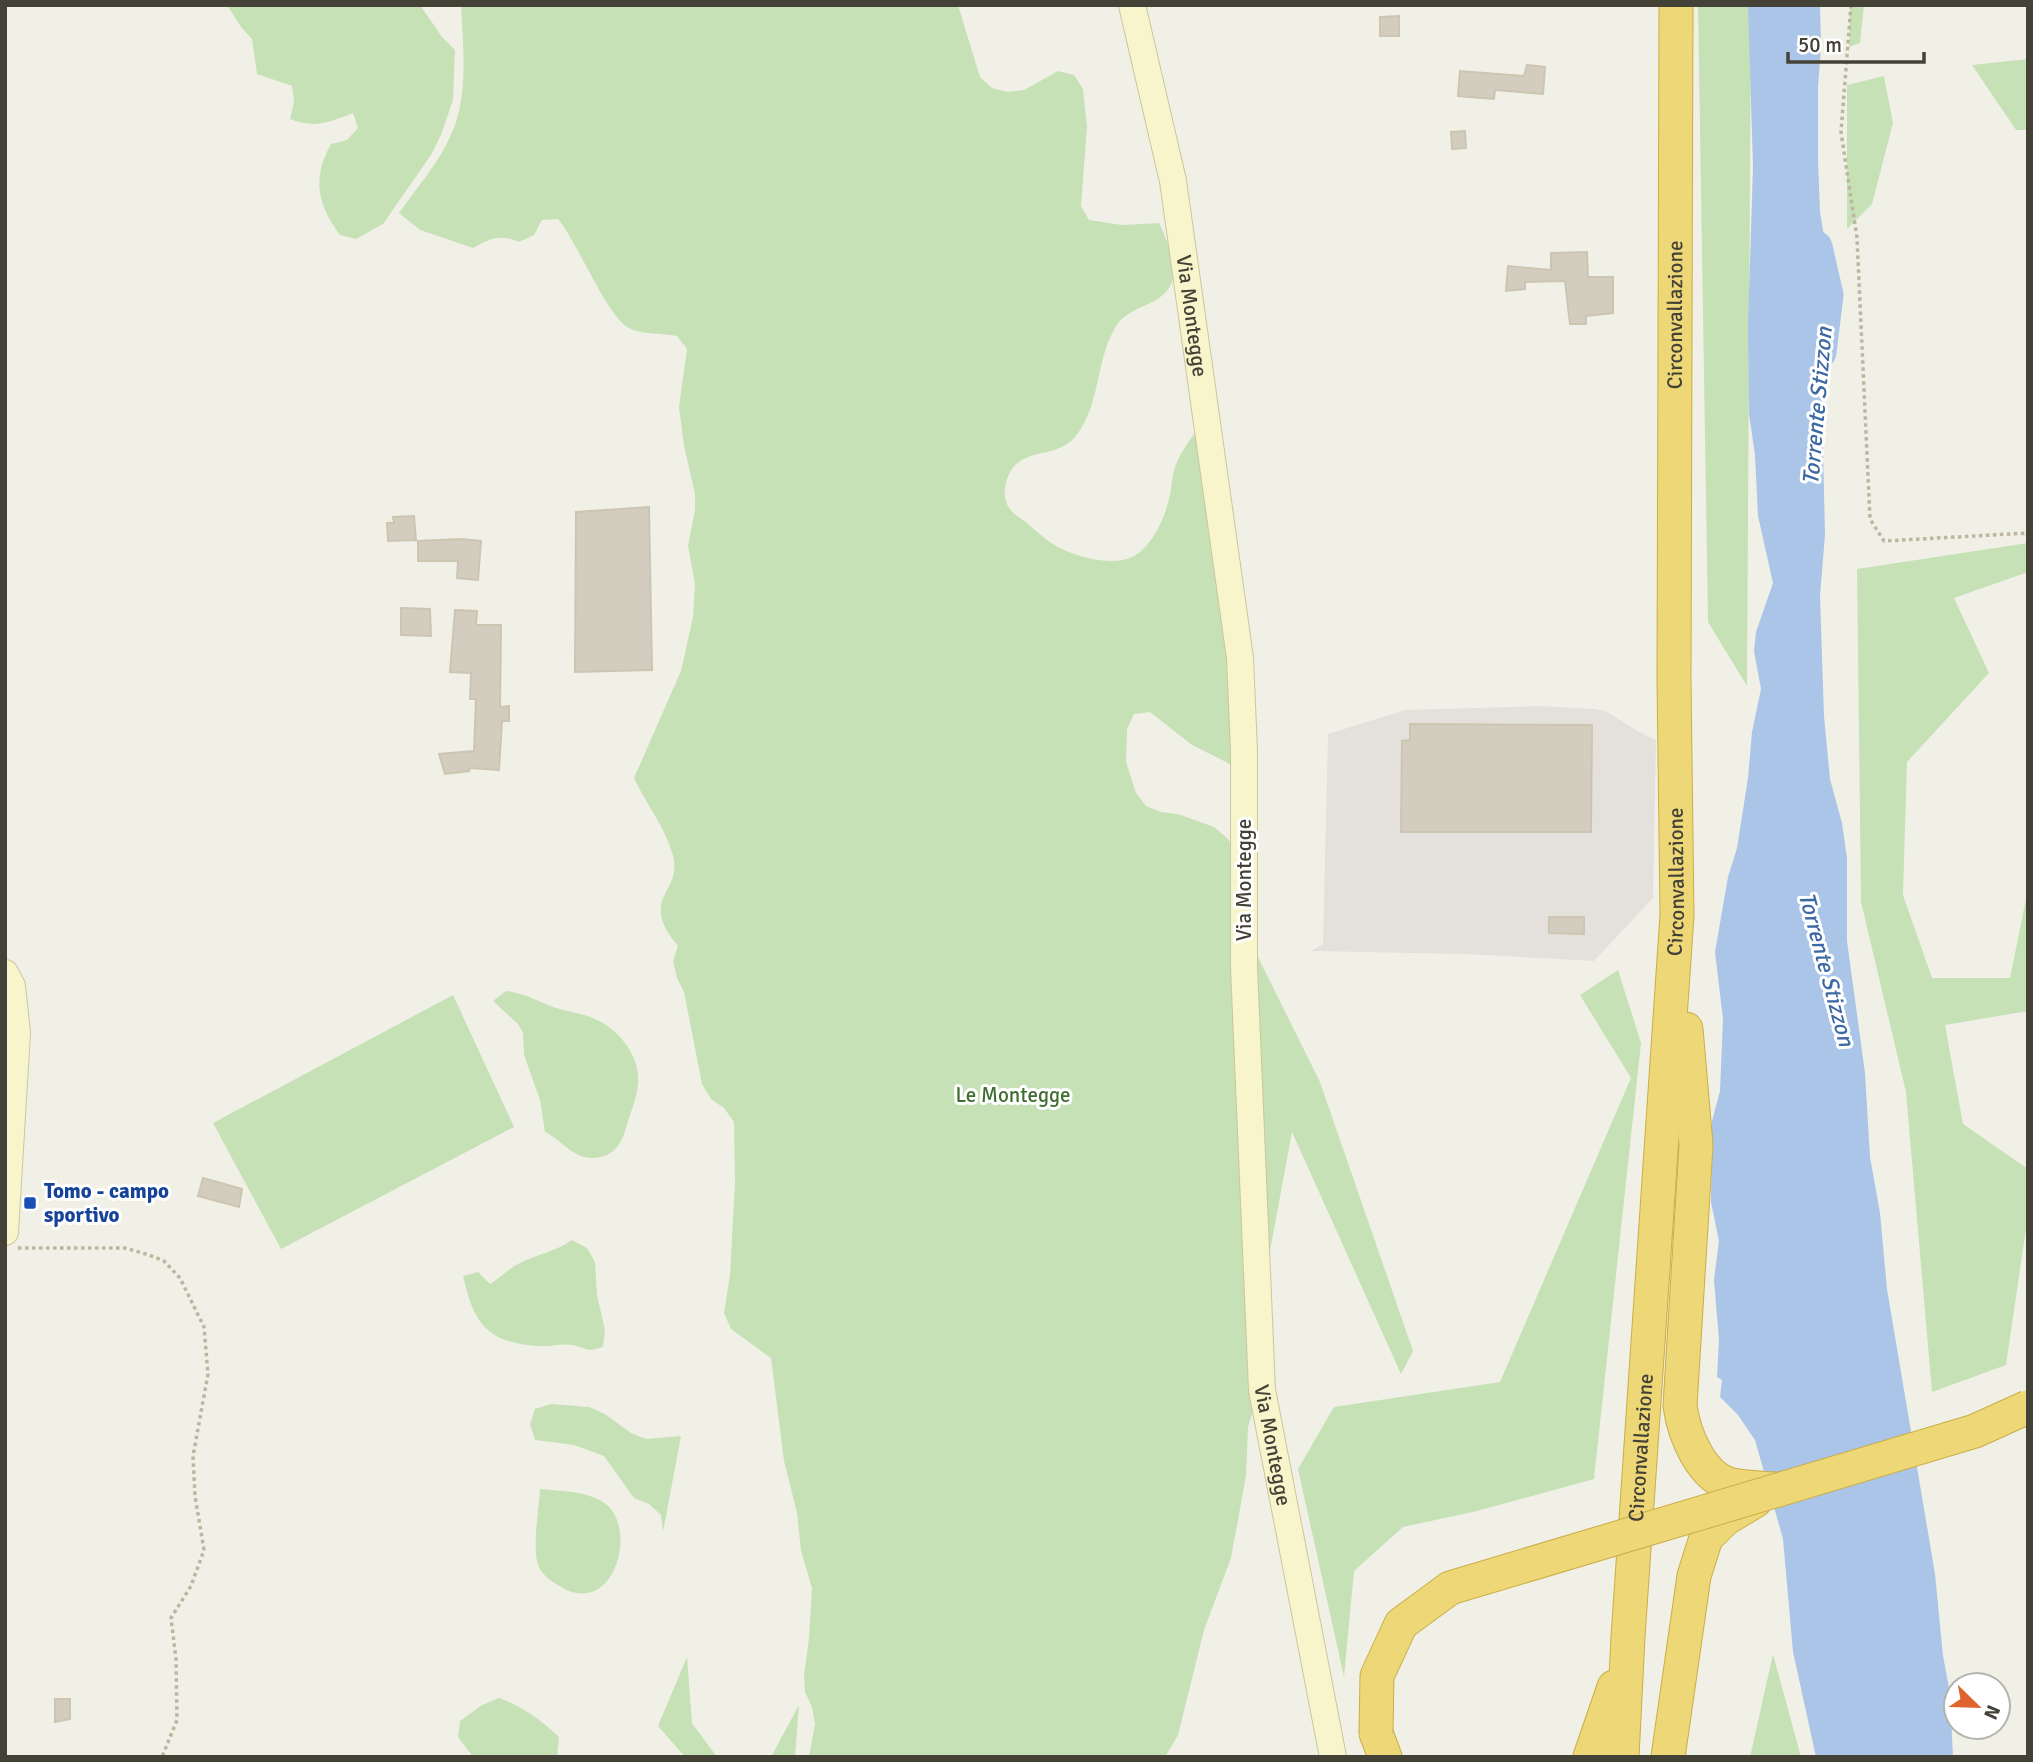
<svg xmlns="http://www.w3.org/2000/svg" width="2033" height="1762" viewBox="0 0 2033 1762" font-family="Signika,sans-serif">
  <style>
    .industrial { fill: #e4e1dc }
    .green { fill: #c6e1b5 }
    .water { fill: #aac5e7 }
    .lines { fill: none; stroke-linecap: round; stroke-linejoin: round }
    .river { stroke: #aac5e7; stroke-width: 33 }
    .building { fill: #d2cdbe; stroke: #ccc5b2; stroke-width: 2 }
    .secondary-casing { stroke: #ccc69c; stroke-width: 28 }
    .highway-casing { stroke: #caae48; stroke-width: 35 }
    .path { stroke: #bcb69e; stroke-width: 3.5; stroke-dasharray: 3.5 3.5; stroke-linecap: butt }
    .secondary { stroke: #f8f4cb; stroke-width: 26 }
    .highway { stroke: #edd777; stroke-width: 33 }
    .highway-bridge-casing { stroke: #caae48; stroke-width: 35; stroke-linecap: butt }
    .highway-bridge { stroke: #edd777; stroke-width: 33 }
    .transit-dot { fill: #1a4fb4; stroke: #fff; stroke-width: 2.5 }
    .labels { text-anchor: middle; stroke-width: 6; stroke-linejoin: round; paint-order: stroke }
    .street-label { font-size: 21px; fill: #444137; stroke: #fff }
    .park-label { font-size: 21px; fill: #3f6e31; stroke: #fff }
    .transit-label { font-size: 21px; font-weight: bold; fill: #164399; stroke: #fff; text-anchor: start }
    .water-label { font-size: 23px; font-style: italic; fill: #3d69a3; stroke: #fff }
  </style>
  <rect width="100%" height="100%" fill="#f1f0e7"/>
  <path class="industrial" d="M1539 706 1595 709 1608 712 1637 731 1656 740 1653 898 1594 961 1465 954 1311 951 1323 944 1328 734 1405 710Z"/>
  <path class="green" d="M227 5H420L442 37 455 50 453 100 441 135 431 155 383 224 356 239 340 235C317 204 312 178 331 144L347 140 358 128 353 113C329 122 315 129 290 119L294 102 292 86 257 74 252 39 241 27Z
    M461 5H958L980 77 992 88 1008 92 1024 90 1058 71 1074 75 1083 89 1087 127 1081 206 1089 220 1122 225 1159 223C1165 235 1177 266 1173 279 1165 308 1128 303 1115 328 1095 362 1101 405 1075 437 1055 460 1023 446 1009 474 1004 485 1002 499 1010 509 1014 515 1022 519 1027 523 1036 531 1046 540 1056 546 1078 558 1121 570 1141 551 1156 538 1166 514 1170 495 1172 484 1172 474 1176 464 1183 448 1195 433 1205 419L1246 772 1192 745 1150 712 1134 714 1127 729 1126 762 1136 793 1146 806 1161 812 1178 814 1214 827 1227 838 1249 867 1251 943 1320 1082 1413 1351 1401 1374 1292 1132 1254 1337 1253 1411 1248 1427 1246 1476 1231 1558 1204 1630 1178 1735 1165 1757H809L815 1724 812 1707 805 1692 804 1676 809 1638 812 1588 801 1551 797 1513 784 1461 771 1358 731 1329 724 1313 730 1275 735 1182 734 1122 724 1108 711 1099 702 1084 684 992 677 978 673 961 678 946C637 898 683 892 673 856 666 828 646 804 634 778L681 671 693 617 695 584 688 546 695 510V494L684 446 679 407 687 349 677 336C662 333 642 335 629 328 607 317 577 241 558 219L542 220 534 235 519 242C499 234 491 238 473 248L420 230 399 213C419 185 443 158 455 125 468 88 463 44 461 5Z
    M1698 5H1751L1747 686 1708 622Z
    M1850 5H1864L1860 43 1849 47Z
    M2028 59V130H2016L1972 65Z
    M1884 76 1893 123 1872 204 1847 229V85Z
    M2028 543V572L1954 598 1989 673 1907 762 1903 895 1932 978H2010L2028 889V1011L1945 1025 1963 1124 2028 1169V1215L2006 1365 1932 1392 1906 1092 1861 902 1857 569Z
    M1618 970 1641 1043 1594 1479 1477 1511 1403 1527 1354 1571 1344 1677 1298 1469 1334 1407 1500 1382 1631 1078 1580 995Z
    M506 991C524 993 539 1002 556 1008 568 1012 581 1013 593 1018 618 1028 641 1056 638 1084 637 1097 632 1109 628 1121 624 1136 619 1153 601 1157 575 1163 564 1141 545 1132L540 1100 524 1055 523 1033 518 1024 493 1001Z
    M453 995 514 1127 281 1249 213 1123Z
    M572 1240 587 1248 595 1262 597 1295 605 1330 603 1347C582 1353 590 1348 572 1345 562 1343 550 1347 539 1346 487 1343 474 1324 463 1276L478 1272 490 1284C500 1278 508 1269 518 1264 535 1255 557 1251 572 1240Z
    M551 1404 589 1407 605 1414 631 1433 646 1439 681 1436 663 1532 661 1515 649 1504 634 1498 604 1456 574 1445 535 1440 530 1424 535 1409Z
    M540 1489C561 1491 591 1491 607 1505 638 1531 613 1623 556 1584 549 1580 541 1573 538 1565 532 1546 539 1510 540 1489Z
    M1773 1654 1801 1757H1750Z
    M687 1657 692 1723 717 1757H685L658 1726Z
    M499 1698C522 1706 541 1720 559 1737L557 1757H473L458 1737 460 1721 482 1705Z
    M799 1705 795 1757H771Z"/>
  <path class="water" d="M1748 5H1820L1821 47 1818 87V160L1820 212 1828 260 1822 402 1825 535 1820 596 1824 716 1830 779 1842 823 1847 858V941L1865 1073 1870 1157 1880 1213 1887 1289 1935 1574 1943 1656 1950 1693 1953 1757H1816L1793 1652 1783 1539 1755 1440 1738 1415 1720 1397 1722 1380 1717 1377 1719 1340 1714 1280 1719 1241 1711 1202 1712 1121 1720 1091 1723 1019 1715 952 1728 877 1737 848 1748 778 1752 732 1761 689 1754 651 1756 632 1773 583 1758 516 1755 455 1749 414 1748 325 1753 167Z"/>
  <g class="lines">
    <path class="river" d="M1816 247 1827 295 1820 352"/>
  </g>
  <path class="building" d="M1399 16V36H1380V17Z
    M1527 65 1545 67 1543 94 1495 90 1494 99 1458 96 1460 71 1524 76Z
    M1465 131 1466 148 1452 149 1451 132Z
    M1587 252 1588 277H1613V313L1586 316V324H1570L1565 281 1525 282V289L1506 291 1508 266 1551 270V253Z
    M649 507 652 670 575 672 576 512Z
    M414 516 416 540 388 541 387 523H394L393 517Z
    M460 539 481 541 478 580 457 578 458 561H418V541Z
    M401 608 430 609 431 636 401 635Z
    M455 610 477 611 476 625H501L500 707 509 706V721H502L499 770 469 768V771L445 774 439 754 474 751 476 699H470L471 673 450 672Z
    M1410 724 1592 725 1591 832H1401L1402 741 1410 740Z
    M1549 917H1584V934L1549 933Z
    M203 1178 242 1189 239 1207 198 1196Z
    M55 1699H70V1719L55 1722Z"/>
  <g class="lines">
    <g class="secondary-casing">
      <g id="secondary">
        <path id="s1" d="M1132 5 1173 181 1240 658 1244 751V967L1262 1390 1333 1757"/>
        <path d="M5 973 12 986 17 1033 5 1232"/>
      </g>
    </g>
    <g class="highway-casing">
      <g id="highway">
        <path d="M1686 1029 1696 1145 1680 1406C1684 1434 1701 1478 1732 1485 1747 1488 1762 1488 1777 1489"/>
        <path d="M1376 1733 1385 1757"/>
        <path d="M1590 1757 1614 1687"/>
        <path id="s2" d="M1622 1757 1628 1637 1677 915 1674 680 1676 5"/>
        <path d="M1668 1757 1694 1576 1706 1538 1725 1519 1755 1501"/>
      </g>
    </g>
    <path class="path" d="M1851 5 1841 132 1857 238 1870 519 1884 541 2028 533
      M18 1248H125L149 1255 164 1261 180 1278 204 1327 208 1374 193 1456 195 1496 204 1550 191 1586 171 1618 176 1659 177 1720 162 1757"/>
    <use href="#secondary" class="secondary"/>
    <use href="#highway" class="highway"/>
    <g class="highway-bridge-casing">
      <path id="highway-bridge" d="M1376 1733 1377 1676 1401 1624 1450 1588 1975 1431 2028 1407"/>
    </g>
    <use href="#highway-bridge" class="highway-bridge"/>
  </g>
  <rect class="transit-dot" x="23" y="1196" width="14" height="14" rx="3.5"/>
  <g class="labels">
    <g class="street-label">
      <text dy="7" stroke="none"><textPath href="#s2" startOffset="1444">Circonvallazione</textPath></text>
      <text dy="7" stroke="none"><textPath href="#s1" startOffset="317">Via Montegge</textPath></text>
      <text transform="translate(1244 880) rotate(-90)" y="7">Via Montegge</text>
      <text dy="7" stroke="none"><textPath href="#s2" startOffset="877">Circonvallazione</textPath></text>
      <text dy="7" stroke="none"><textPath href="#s1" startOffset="1451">Via Montegge</textPath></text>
      <text dy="7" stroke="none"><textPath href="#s2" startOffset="310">Circonvallazione</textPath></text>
    </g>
    <g class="park-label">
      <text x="1013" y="1102">Le Montegge</text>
    </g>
    <g class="transit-label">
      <text x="44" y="1198">Tomo - campo<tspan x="44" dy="24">sportivo</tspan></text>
    </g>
    <g class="water-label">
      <text transform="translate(1817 406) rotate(-85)" y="8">Torrente Stizzon</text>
      <text transform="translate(1827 969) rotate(75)" y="8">Torrente Stizzon</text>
    </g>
  </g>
  <rect width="2033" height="1762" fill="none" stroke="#444137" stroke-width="14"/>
  <g transform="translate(1977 1706) rotate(113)"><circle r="33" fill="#ffffff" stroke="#b4b3af" stroke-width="2"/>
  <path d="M0-5L12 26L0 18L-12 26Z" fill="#e0642f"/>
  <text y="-10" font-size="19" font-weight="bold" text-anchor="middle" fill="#444137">N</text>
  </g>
  <path d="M1788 52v10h136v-10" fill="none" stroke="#444137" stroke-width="3.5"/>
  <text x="1798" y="52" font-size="21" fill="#444137" stroke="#ffffff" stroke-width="5" paint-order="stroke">50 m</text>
</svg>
